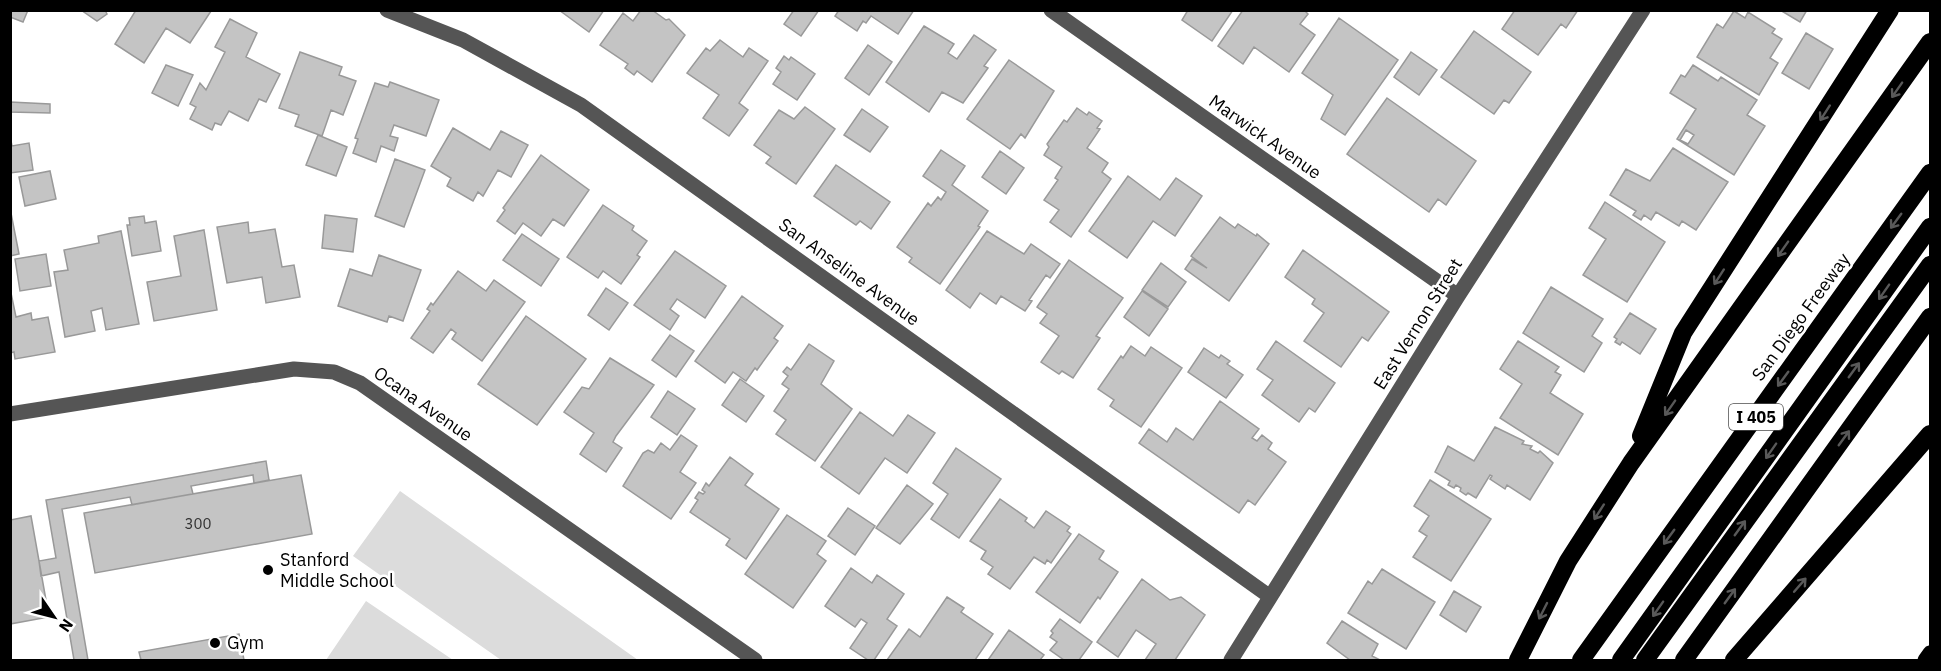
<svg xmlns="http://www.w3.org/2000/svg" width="1941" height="671" viewBox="0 0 1941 671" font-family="'IBM Plex Sans',sans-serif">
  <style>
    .garden { fill: #dcdcdc }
    .building { fill: #c4c4c4; stroke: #999; stroke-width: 1.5; fill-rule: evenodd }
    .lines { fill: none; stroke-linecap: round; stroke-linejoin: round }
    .minor { stroke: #555; stroke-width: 15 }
    .major { stroke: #000; stroke-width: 15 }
    .highway { stroke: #000; stroke-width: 18 }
    .oneway { stroke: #595959 }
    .poi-dot { fill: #000; stroke: #fff; stroke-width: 2 }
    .labels { text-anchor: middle; stroke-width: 5; stroke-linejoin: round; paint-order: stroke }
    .number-label { font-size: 15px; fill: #313131 }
    .shield { fill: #fff; stroke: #4c4c4c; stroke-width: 1.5 }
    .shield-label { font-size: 16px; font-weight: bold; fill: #000 }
    .street-label { font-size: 18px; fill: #000; stroke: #fff }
    .poi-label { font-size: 18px; fill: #000; stroke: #fff; text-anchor: start }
  </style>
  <rect width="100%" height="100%" fill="#fff"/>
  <path class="garden" d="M400 491 638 660H501L353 556Z
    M366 601 453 660H326Z"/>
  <path class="building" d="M10 10H28L23 22 10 17Z
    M81 10H105L107 14 97 21Z
    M136 10H210L211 11 190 43 166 28 144 63 115 44Z
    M559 10H604L589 32Z
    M641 10H652L666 20 669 19 685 35 652 82 637 71 634 75 625 68 628 64 600 45 623 13 633 21Z
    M794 10H819L801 36 784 24Z
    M839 10H914L898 34 871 16 866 23 863 21 857 31 835 16Z
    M1188 10H1233L1212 41 1182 20Z
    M1243 10H1304L1308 14 1300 24 1315 35 1289 72 1254 47 1243 64 1218 46Z
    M1515 10H1578L1566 28 1561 24 1538 55 1502 29Z
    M1780 10H1807L1800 22Z
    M1734 11 1745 18 1748 12 1775 29 1772 33 1782 39 1770 58 1778 63 1759 95 1697 57 1717 24 1723 28Z
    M1339 18 1398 60 1345 135 1321 119 1333 95 1302 73Z
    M230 19 257 33 246 57 280 74 266 102 259 99 248 121 229 111 221 125 215 123 212 130 190 119 196 107 190 104 200 83 206 90 225 52 215 47Z
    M924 26 954 44 948 53 957 59 974 35 996 50 984 66 988 68 963 103 942 92 929 112 886 82Z
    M1474 31 1531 72 1509 103 1504 100 1494 114 1441 77Z
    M1806 33 1833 49 1809 89 1782 73Z
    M720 40 743 57 749 48 768 61 739 103 748 110 729 136 703 118 719 95 687 73 706 48 710 51Z
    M868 45 892 62 869 95 845 78Z
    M300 52 342 67 339 75 356 81 343 115 331 110 322 136 295 126 299 115 279 108Z
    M1411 52 1437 70 1419 95 1394 77Z
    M784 56 789 60 791 57 815 74 797 100 773 84 781 72 776 68Z
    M1009 60 1054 91 1025 138 1021 134 1010 149 967 119Z
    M166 65 193 75 178 106 152 93Z
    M1693 65 1718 81 1721 77 1757 100 1747 115 1765 126 1734 175 1677 139 1696 109 1670 93 1681 75 1685 77ZM1686 130 1694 135 1688 144 1680 140Z
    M390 82 439 100 426 136 394 125 390 136 398 138 394 151 381 146 376 162 353 153 358 139 355 138 375 83 388 87Z
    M1387 98 1476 161 1446 205 1438 199 1429 212 1347 154Z
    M10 102 50 104V113L10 112Z
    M805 107 835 129 796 184 766 163 771 157 754 145 779 110 794 119Z
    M1077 108 1087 115 1089 112 1102 121 1097 128 1100 129 1087 148 1108 163 1102 172 1111 179 1071 237 1050 222 1059 210 1044 200 1058 180 1055 178 1062 167 1044 155 1049 147 1047 144 1064 120 1067 122Z
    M862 109 888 127 870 152 844 135Z
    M453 128 490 150 501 131 528 145 511 177 498 170 483 196 478 192 473 201 447 186 451 178 431 166Z
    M318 135 347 147 336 176 306 165Z
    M10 136 12 146 29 143 33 170 10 173Z
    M1673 148 1728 182 1696 230 1682 221 1679 226 1656 212 1651 220 1644 215 1641 220 1633 215 1636 211 1610 195 1626 169 1650 181Z
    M941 150 965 166 952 185 988 211 978 226 980 227 940 284 909 262 912 258 897 247 928 203 931 206 938 197 941 200 946 192 923 176Z
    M1000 151 1024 168 1006 194 982 177Z
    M541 155 589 190 564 226 553 219 541 236 523 223 515 234 497 221 505 210 503 208Z
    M395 159 425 170 404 227 375 216Z
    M836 165 890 202 871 229 860 221 856 225 814 196Z
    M50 171 56 199 25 206 19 177Z
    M1128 176 1160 200 1176 178 1202 196 1175 236 1153 221 1127 258 1089 231Z
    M1605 202 1665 242 1627 302 1583 275 1606 239 1589 228Z
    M603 205 634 226 632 230 647 241 637 255 640 257 621 284 603 271 598 278 567 257Z
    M10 208 19 254 10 256Z
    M325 215 357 219 353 252 322 248Z
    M144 216 145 223 156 221 161 251 132 256 127 225H130L129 218Z
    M1220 217 1235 228 1238 224 1256 236 1257 234 1269 244 1229 301 1185 269 1192 259 1207 268 1191 256Z
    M248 222 249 233 275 229 282 267 294 265 300 297 266 303 262 277 227 283 217 227Z
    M204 230 217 310 154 321 147 282 181 276 174 236Z
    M121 231 139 324 106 330 102 308 91 311 95 331 65 337 54 272 68 270 64 250 99 243 98 236Z
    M987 231 1024 254 1031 244 1060 264 1050 278 1046 275 1029 300 1032 301 1025 311 1001 296 996 304 980 293 970 308 946 290Z
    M522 234 559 259 541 286 503 260Z
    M1303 250 1389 312 1368 341 1362 337 1341 367 1304 341 1324 313 1312 304 1315 299 1285 277Z
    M675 251 726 286 705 318 677 299 670 309 679 316 670 330 634 305Z
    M46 254 51 286 20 291 15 259Z
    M379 255 421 270 403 321 389 316 387 322 338 306 350 269 372 276Z
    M1069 260 1123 298 1096 336 1100 338 1073 378 1062 371 1059 374 1041 362 1059 336 1040 323 1047 314 1037 307Z
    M1161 263 1186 282 1168 307 1142 290Z
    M458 271 486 291 494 280 525 302 482 361 452 339 456 333 451 329 433 353 411 338 430 311 427 309 431 303 433 305Z
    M1551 287 1603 319 1592 336 1602 343 1584 372 1523 333Z
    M606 288 628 303 609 330 588 315Z
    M1142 291 1168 309 1149 336 1124 317Z
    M11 293 16 317 31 313 32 320 48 317 55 352 15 359 14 352 10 353Z
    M742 296 783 326 774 338 778 341 757 370 755 368 746 381 733 372 725 383 695 361Z
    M1630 313 1656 329 1640 354 1622 342 1620 345 1615 342 1617 339 1614 337Z
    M526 316 586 359 537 425 478 384Z
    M670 335 694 351 676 377 652 360Z
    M1276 341 1335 383 1315 412 1309 408 1299 422 1262 395 1273 380 1257 369Z
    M1518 341 1559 367 1555 372 1561 375 1550 393 1583 414 1558 455 1500 418 1522 384 1500 369Z
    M809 344 834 361 821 384 852 409 815 461 776 434 786 420 774 411 789 389 782 384 788 376 783 372 787 367 791 370Z
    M1131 346 1145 356 1151 347 1182 368 1141 427 1110 406 1114 400 1098 389 1121 356 1123 358Z
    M1204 348 1219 358 1221 355 1230 361 1227 364 1243 375 1226 398 1188 372Z
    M610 358 654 385 616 436 613 442 622 448 606 472 580 454 594 433 564 412 582 387 589 389Z
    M740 379 764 396 746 422 722 405Z
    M668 391 695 409 677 435 651 417Z
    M1220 401 1259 429 1252 438 1257 441 1262 435 1272 443 1268 449 1286 462 1255 505 1248 500 1239 513 1139 443 1149 429 1167 442 1176 428 1193 440Z
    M860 412 893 436 908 415 935 433 907 473 885 458 859 494 821 467Z
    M1495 427 1524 441 1522 444 1532 446 1530 449 1538 453 1540 451 1553 463 1530 500 1507 485 1505 489 1490 479 1492 476 1490 475 1476 498 1468 493 1466 495 1460 491 1461 488 1456 485 1454 488 1448 485 1450 481 1435 472 1448 446 1474 461Z
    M681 435 697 446 680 472 696 483 671 519 623 486 643 453 648 450 654 453 661 443 670 450Z
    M956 448 1001 479 959 538 931 519 948 494 933 483Z
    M730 457 753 474 745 485 779 509 746 559 726 545 730 539 690 512 698 500 695 498 699 492 703 494 705 492 702 490 706 483 709 486Z
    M266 461 269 480 254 483 253 475 191 486 193 494 132 505 130 497 62 509 88 660H74L59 572 41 576 39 561 56 558 46 500Z
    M301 475 312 534 95 573 84 513Z
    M1430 480 1491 519 1451 581 1413 557 1427 536 1419 531 1429 516 1414 506Z
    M907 485 933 504 900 544 876 528Z
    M1000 499 1027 518 1025 521 1034 528 1046 511 1070 527 1067 531 1071 534 1051 563 1047 560 1045 564 1034 557 1010 589 988 574 993 567 981 559 986 551 970 541Z
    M848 508 875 526 855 555 828 536Z
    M787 515 826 541 817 554 826 561 793 608 745 574Z
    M31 516 49 617 10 624V520Z
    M1079 534 1104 551 1099 559 1118 572 1100 599 1098 597 1080 623 1036 592Z
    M851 568 872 583 877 575 904 594 887 619 897 626 874 660H868L850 648 867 623 861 619 855 627 825 606Z
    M1382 569 1435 602 1406 649 1348 613 1368 581 1372 584Z
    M1142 579 1170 600 1181 597 1205 615 1175 660H1145L1156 644 1136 630 1118 657 1097 642Z
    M1454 591 1481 607 1466 632 1440 615Z
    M947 597 964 608 961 612 993 634 975 660H887L909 629 920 637Z
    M1060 619 1092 642 1079 660H1064L1050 650 1057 642 1050 637 1053 633 1051 631Z
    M1342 621 1378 644 1372 656 1380 660H1350L1327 643Z
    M1009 630 1044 655 1040 660H988Z
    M239 634 244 660H141L139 652Z"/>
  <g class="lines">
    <path class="minor" d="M387 10 463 40 581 105 1269 596
      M1051 10 1458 296
      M10 414 294 369 334 372 360 383 755 660
      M1231 660 1458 296 1643 10"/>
    <path class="major" d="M1925 660 1930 653"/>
    <path class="highway" d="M1641 436 1683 333 1890 10
      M1518 660 1568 561 1631 463 1930 42
      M1581 660 1930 173
      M1621 660 1930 227
      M1645 660 1930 265
      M1684 660 1930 317
      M1734 660 1930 434"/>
  </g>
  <defs><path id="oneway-shaft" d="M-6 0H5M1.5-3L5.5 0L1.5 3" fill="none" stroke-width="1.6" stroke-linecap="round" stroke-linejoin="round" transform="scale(1.5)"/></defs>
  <g class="oneway">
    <use href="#oneway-shaft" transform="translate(1897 90) rotate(125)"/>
    <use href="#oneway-shaft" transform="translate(1825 113) rotate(123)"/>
    <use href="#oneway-shaft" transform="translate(1896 221) rotate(126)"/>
    <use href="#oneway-shaft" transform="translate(1783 249) rotate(125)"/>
    <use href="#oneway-shaft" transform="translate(1719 277) rotate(123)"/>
    <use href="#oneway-shaft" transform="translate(1884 292) rotate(125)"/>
    <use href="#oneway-shaft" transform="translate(1854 370) rotate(-54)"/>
    <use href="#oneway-shaft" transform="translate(1783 379) rotate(126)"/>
    <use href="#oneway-shaft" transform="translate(1670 408) rotate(125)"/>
    <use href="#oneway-shaft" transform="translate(1844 438) rotate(-54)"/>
    <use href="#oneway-shaft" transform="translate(1771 451) rotate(125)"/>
    <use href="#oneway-shaft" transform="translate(1599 512) rotate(123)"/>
    <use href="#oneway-shaft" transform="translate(1740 528) rotate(-54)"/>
    <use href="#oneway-shaft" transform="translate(1669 537) rotate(126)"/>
    <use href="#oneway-shaft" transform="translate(1800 585) rotate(-49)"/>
    <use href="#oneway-shaft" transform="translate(1730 596) rotate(-54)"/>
    <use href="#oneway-shaft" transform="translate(1658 609) rotate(125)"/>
    <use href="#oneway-shaft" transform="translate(1543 611) rotate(117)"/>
  </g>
  <g class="poi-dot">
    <circle cx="268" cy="570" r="6"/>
    <circle cx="215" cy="643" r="6"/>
  </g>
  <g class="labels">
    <g class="number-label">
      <text x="198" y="529">300</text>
    </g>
    <rect class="shield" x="1729" y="404" width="54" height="26" rx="4.5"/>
    <g class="shield-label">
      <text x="1756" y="423">I 405</text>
    </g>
    <g class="street-label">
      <text transform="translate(1265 137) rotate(35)" y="6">Marwick Avenue</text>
      <text transform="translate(849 272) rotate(36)" y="6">San Anseline Avenue</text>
      <text transform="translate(1801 317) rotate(-54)" y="6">San Diego Freeway</text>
      <text transform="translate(1418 324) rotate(-58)" y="6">East Vernon Street</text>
      <text transform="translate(423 404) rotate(35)" y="6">Ocana Avenue</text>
    </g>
    <g class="poi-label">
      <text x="280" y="566">Stanford<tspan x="280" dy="21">Middle School</tspan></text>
      <text x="227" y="649">Gym</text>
    </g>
  </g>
  <rect width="1941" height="671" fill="none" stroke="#000000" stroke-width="24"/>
  <g transform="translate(54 617) rotate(125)" stroke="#ffffff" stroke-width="4.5" paint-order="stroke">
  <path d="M0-4.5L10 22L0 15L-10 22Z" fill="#000000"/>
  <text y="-9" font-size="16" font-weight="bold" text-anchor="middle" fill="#000000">N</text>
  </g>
</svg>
